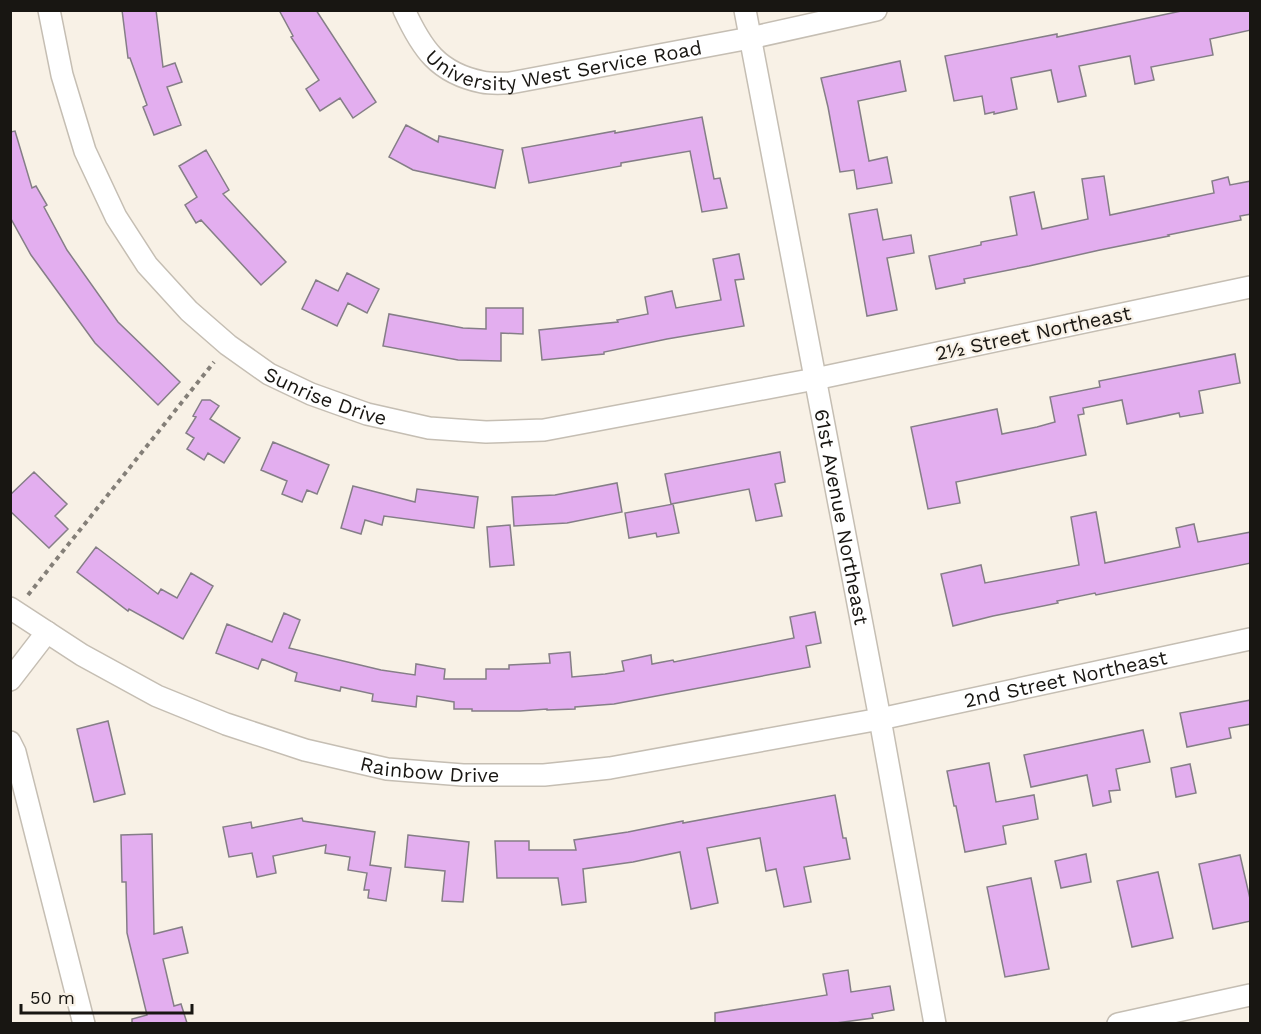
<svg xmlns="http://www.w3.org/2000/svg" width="1261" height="1034" viewBox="0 0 1261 1034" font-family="'Work Sans',sans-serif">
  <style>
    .building { fill: #e3aeef; stroke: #857e87; stroke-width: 1.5 }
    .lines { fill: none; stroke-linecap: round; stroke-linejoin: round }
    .street-casing { stroke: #c5beb3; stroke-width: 24 }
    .path { stroke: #847f78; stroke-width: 4; stroke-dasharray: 4.5 4.5; stroke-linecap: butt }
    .street { stroke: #fff; stroke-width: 21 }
    .labels { text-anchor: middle; stroke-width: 4.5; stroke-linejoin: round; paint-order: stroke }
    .street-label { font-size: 20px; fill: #181612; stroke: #f8f1e6 }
  </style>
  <rect width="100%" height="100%" fill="#f8f1e6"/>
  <path class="building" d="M122 10H156L163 67 175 63 182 82 167 87 181 125 154 135 143 107 147 105 130 58H128Z
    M279 10H316L376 102 353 118 340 98 320 111 306 89 319 80 291 37 293 36Z
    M1186 10H1251V30L1210 39 1213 55 1151 67 1154 80 1135 84 1130 56 1079 66 1086 96 1058 102 1051 70 1011 78 1017 109 994 114V112L985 114 982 96 954 101 945 56 1057 34V37Z
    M900 61 906 91 858 101 869 161 887 157 892 183 857 189 854 170 840 172 828 107 821 78Z
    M702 117 714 179 720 178 727 208 702 212 690 151 621 163V166L529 183 522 148 615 131V133Z
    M406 125 438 142 439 136 503 150 495 188 413 170 389 157Z
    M15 131 32 188 36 186 47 205 44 207 67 250 118 322 180 382 158 405 95 343 31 255 10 217V132Z
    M206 150 229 190 223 194 286 262 261 285 201 220 196 223 185 205 197 197 179 166Z
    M1104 176 1110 215 1214 193 1212 181 1228 177 1230 185 1251 181V214L1240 216 1241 220 1168 235 1169 236 1100 250 1029 266 964 279 965 283 936 289 929 256 981 245V242L1017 235 1010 197 1034 192 1042 229 1088 219 1082 179Z
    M877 209 883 240 911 235 914 253 887 258 897 310 867 316 849 214Z
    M739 254 744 279 735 280 744 326 667 339 604 352V354L542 360 539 330 618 322 617 320 648 314 645 297 672 291 676 308 721 300 713 259Z
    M347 273 379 289 367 313 348 303 337 326 302 309 316 280 338 291Z
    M486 308H523V334L501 333V361L458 360 383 346 389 314 463 328 486 329Z
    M1235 354 1240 383 1199 391 1203 413 1180 417 1179 413 1127 424 1122 400 1083 408 1084 414 1078 415 1086 455 956 482 960 503 928 509 911 427 997 409 1002 434 1037 427 1055 422 1050 397 1100 387 1099 381Z
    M202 400H210L219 406 210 419 240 438 224 463 208 453 204 460 187 449 194 438 186 433 196 417 193 416Z
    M273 442 329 465 317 494 307 490 302 502 282 494 287 481 261 470Z
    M780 452 785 482 775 484 782 516 756 521 749 489 671 504 665 474Z
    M34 472 67 504 55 516 68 529 49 548 10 511V495Z
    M617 483 622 512 567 523 514 526 512 497 555 495Z
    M353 486 415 502 417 489 478 497 474 528 384 516 382 525 365 520 361 534 341 528Z
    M673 504 679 533 657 537 656 533 629 538 625 513Z
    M1096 512 1105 563 1180 547 1176 528 1194 524 1198 542 1251 532V563L1096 595 1095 593 1057 601 1058 603 993 616 953 626 941 574 981 565 985 583 1079 565 1071 517Z
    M510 525 514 565 490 567 487 527Z
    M96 547 158 594 161 589 177 598 191 573 213 586 183 639 129 609 128 611 77 572Z
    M815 612 821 643 806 646 810 667 614 704 575 707V709L547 710V709L520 711H472V709H454V702L417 696 416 707 372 701 373 694 341 687 340 691 295 681 297 673 262 659 258 669 216 653 227 624 272 642 284 613 300 620 289 648 381 670 415 675 416 664 445 669 444 679H486V669H509V665L550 663 549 654 570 652 572 677 605 674 624 671 622 661 651 655 652 664 673 660 674 662 794 638 790 617Z
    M1251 700V724L1229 728 1231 738 1187 747 1180 713Z
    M108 721 125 794 94 802 77 729Z
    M1143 730 1150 762 1116 769 1120 790 1109 791 1111 802 1093 806 1087 775 1031 787 1024 755Z
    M989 763 996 802 1034 795 1038 819 1003 826 1006 844 965 852 956 806H954L947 771Z
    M1190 764 1196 793 1176 797 1171 768Z
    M835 795 843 838H846L850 859 804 867 811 902 784 907 776 869 766 871 760 838 707 848 718 903 691 909 680 852 633 862 583 869 586 902 562 905 558 878H497L495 841H529V850H576L574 840 628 832 683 821V823Z
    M302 818 303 821 375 832 370 865 391 868 386 901 368 898 369 890H364L367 873 348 870 350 857 325 853 326 845 273 856 276 873 257 877 252 853 229 857 223 827 251 822 252 828Z
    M152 834 154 934 182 927 188 953 163 959 174 1006 181 1004 187 1023H132V1019L147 1015 127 933 126 882H122L121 835Z
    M408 835 469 842 463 902 442 901 445 871 405 867Z
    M1086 854 1091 882 1061 888 1055 861Z
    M1240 855 1251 903V921L1213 929 1199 864Z
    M1158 872 1173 938 1132 947 1117 881Z
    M1031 878 1049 969 1005 977 987 887Z
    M848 970 851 992 890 986 894 1010 872 1014 873 1018 836 1023H715V1013L827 995 823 974Z"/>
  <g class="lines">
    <g class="street-casing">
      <g id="street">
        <path id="s1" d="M49 10 62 75 85 151 116 217 147 265 189 311 228 345 269 374 311 394 367 414 429 428 486 432 544 430 815 379 1250 287"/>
        <path id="s2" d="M404 10C422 49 438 73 482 82 491 84 501 83 510 83L750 38 876 10"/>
        <path id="s3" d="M745 10 880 719 935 1024"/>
        <path id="s4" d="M10 608 82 655 157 696 226 724 305 750 387 769 463 775H544L610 768 880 719 1250 639"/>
        <path d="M10 680 47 632"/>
        <path d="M10 742 15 752 84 1024"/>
        <path d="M1118 1024 1250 995"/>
      </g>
    </g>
    <path class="path" d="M28 595 214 362"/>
    <use href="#street" class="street"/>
  </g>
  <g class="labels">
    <g class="street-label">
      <text dy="7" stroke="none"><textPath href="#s2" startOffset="192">University West Service Road</textPath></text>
      <text transform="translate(1033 333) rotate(-12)" y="7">2½ Street Northeast</text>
      <text dy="7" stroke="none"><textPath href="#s1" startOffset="501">Sunrise Drive</textPath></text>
      <text dy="7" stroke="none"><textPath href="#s3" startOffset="516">61st Avenue Northeast</textPath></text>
      <text dy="7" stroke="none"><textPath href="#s4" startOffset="1101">2nd Street Northeast</textPath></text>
      <text dy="7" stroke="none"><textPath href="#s4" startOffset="456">Rainbow Drive</textPath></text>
    </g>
  </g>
  <rect width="1261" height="1034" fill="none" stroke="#181612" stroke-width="24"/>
  <path d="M21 1004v9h171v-9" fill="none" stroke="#181612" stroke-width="3"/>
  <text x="30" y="1004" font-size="18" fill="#181612" stroke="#f8f1e6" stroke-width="4.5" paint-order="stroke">50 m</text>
</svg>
